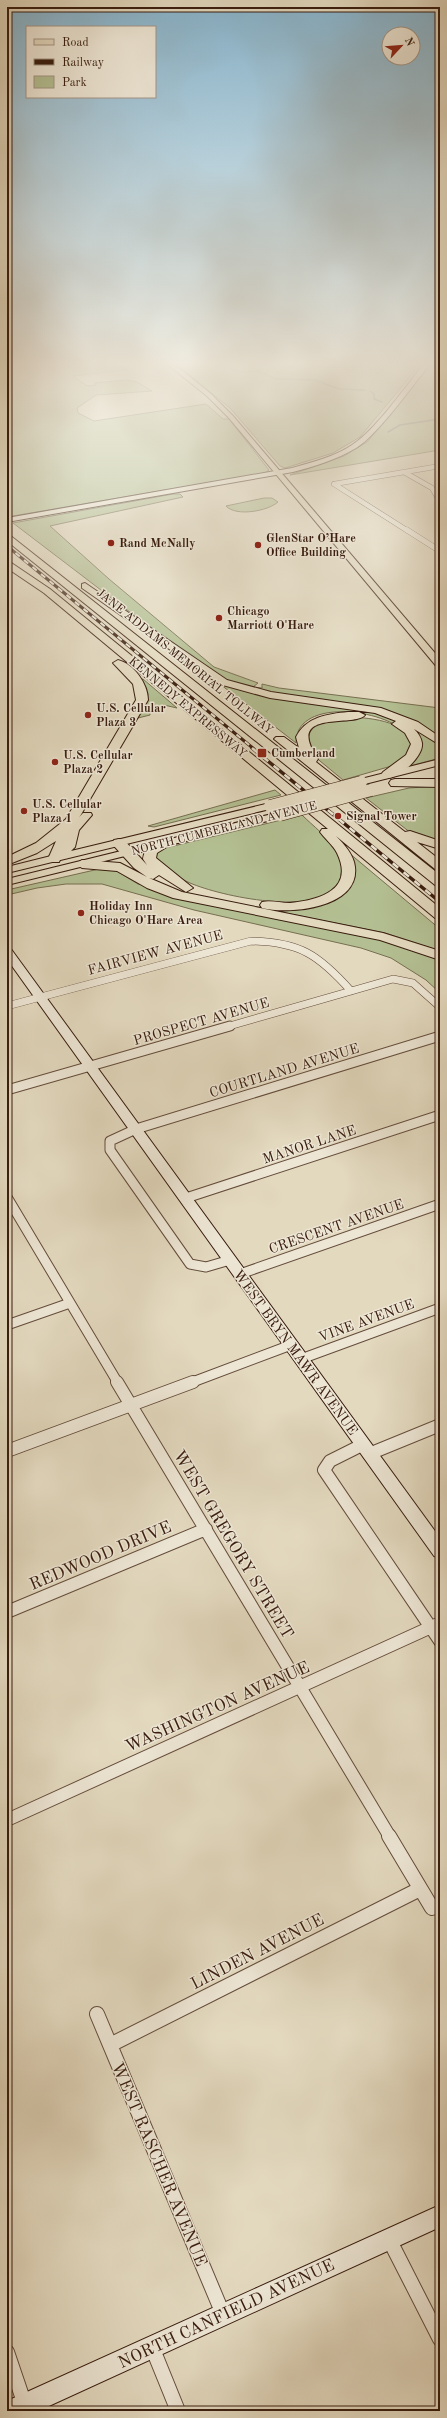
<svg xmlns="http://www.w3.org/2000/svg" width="447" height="2418" viewBox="0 0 447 2418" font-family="'Old Standard TT',serif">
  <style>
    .green { fill: #b3bf92; stroke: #766e50 }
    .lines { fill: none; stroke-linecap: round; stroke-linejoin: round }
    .stream { stroke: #707b6f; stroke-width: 1.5 }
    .street-far5-casing { stroke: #644c3b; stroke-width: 5.5 }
    .street-far4-casing { stroke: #644c3b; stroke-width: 6 }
    .street-far3-casing { stroke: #644c3b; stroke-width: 8 }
    .street-far2-casing { stroke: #644c3b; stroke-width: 11 }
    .street-far1-casing { stroke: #644c3b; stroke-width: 14 }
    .street-casing { stroke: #644c3b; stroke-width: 16 }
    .secondary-casing { stroke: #391d0f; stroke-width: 2 }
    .primary-casing { stroke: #391d0f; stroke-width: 2 }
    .highway-casing { stroke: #391d0f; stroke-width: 2 }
    .street-far5 { stroke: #ede6d5; stroke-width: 4.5 }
    .street-far4 { stroke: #ede6d5; stroke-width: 5.5 }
    .street-far3 { stroke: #ede6d5; stroke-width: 7 }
    .street-far2 { stroke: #ede6d5; stroke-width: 9 }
    .street-far1 { stroke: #ede6d5; stroke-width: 12 }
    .street { stroke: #ede6d5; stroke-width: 14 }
    .secondary { fill: #ede6d5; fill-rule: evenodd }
    .primary { fill: #e3d9bf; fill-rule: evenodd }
    .highway { fill: #e3d9bf; fill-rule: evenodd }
    .rail-far1-casing { stroke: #391d0f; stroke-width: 3 }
    .rail-casing { stroke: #391d0f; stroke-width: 3.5 }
    .rail-far1 { stroke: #ede6d5; stroke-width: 2; stroke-dasharray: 5.5; stroke-linecap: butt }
    .rail { stroke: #ede6d5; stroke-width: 2.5; stroke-dasharray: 7; stroke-linecap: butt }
    .primary-bridge-casing { stroke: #391d0f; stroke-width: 13; stroke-linecap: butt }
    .primary-bridge { stroke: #e3d9bf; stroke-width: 12 }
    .poi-dot { fill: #8f2418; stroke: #ede6d5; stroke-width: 1.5 }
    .labels { text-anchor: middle; stroke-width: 3; stroke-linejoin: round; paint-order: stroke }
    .far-poi-label { font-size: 12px; font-weight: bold; fill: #391d0f; stroke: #ede6d5; text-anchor: start }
    .far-street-label { font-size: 12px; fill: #391d0f; stroke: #ede6d5 }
    .street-label { font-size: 14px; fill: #391d0f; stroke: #ede6d5 }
    .near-street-label { font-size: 17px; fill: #391d0f; stroke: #ede6d5 }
  </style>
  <rect width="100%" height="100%" fill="#e3d9bf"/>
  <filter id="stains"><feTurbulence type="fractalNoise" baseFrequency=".005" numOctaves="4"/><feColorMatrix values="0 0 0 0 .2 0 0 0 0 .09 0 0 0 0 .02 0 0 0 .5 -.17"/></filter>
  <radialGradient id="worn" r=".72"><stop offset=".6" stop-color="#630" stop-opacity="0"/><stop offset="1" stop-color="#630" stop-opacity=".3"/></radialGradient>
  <path class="green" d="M7 360H146L117 362 127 370 73 376 87 386 96 385 94 383 127 380 137 382 152 391 96 395 77 408 78 413 94 421 206 404 223 419H229L269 470 265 473 7 517Z
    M171 360H424L360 437 333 453 285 468 280 466 230 408Z
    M435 360H440V450L290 475 344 456 367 442Z
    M173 494H180L183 497 50 526 109 579 214 667 258 683 253 687 262 688V684L279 688 440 708V737L415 721 392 712 371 707 273 694 226 680 156 632 13 523Z
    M264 498H272L278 502C268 511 236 517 226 506Z
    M142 679H143L177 708 164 705 150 710V715L138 718C147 704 150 694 142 679Z
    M216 681C271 706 333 698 390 716 409 722 423 735 440 746V758L410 766C447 718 295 684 296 743Z
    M350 717C371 718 414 721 411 751L395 765 343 780 314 756 306 744C310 719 328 721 350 717Z
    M440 786V843L411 833 366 798 409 788Z
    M275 790 281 795 154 827 148 826Z
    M302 815C313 826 327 836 336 850 343 860 346 872 339 883 319 918 220 896 190 883 176 877 166 868 155 859L156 853 165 848Z
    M349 853 440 929V951L385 933 256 907H312L335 900 346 892Z
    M99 869 115 870 138 884 372 937 440 960V993L426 980 391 958 361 948 194 910 102 884H66L37 888 7 895V890Z"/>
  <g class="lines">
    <path class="stream" d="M200 360 242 372 258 371 276 379 315 380 339 389 365 390
      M370 391 374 394V399L382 402
      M388 432 400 425 440 419"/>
    <g class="street-far5-casing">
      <path id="street-far5" d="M404 472 432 488 440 502
        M334 484 408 531
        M334 484 440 466"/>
    </g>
    <g class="street-far4-casing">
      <path id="street-far4" d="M407 530 440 551"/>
    </g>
    <g class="street-far3-casing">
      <path id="street-far3" d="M7 1006 251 941C300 942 319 955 351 991
        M226 1027 393 979 413 983 440 1007"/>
    </g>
    <g class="street-far2-casing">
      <path id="street-far2" d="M7 1090 230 1026
        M7 1197 118 1383
        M186 1198 440 1115
        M230 1260 206 1267 190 1264 110 1150V1141L136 1129 440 1036
        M240 1274 440 1204
        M7 1325 70 1303
        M301 1359 440 1308
        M190 1383 291 1345"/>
    </g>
    <g class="street-far1-casing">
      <path id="street-far1" d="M117 1382 390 1837
        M362 1445 330 1461 324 1470 440 1641
        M7 1451 193 1382
        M369 1454 440 1425
        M7 1612 206 1529
        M7 1820 440 1623"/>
    </g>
    <g class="street-casing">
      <path id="street" d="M389 1836 432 1908
        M97 2014 223 2314
        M110 2045 420 1889
        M389 2239 440 2339
        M152 2347 178 2411
        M7 2352 25 2405"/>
    </g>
    <g class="secondary-casing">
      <path id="secondary" d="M427 360H433C415 382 378 435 356 448 336 460 315 466 293 472L7 522V518L292 468C313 462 334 457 352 445 376 430 408 383 427 360Z
        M7 948 11 949 440 1538V1558L434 1556 7 959Z
        M440 2205V2227L38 2411H7V2401Z"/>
    </g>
    <g class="primary-casing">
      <path id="primary" d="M162 360H169L211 394 233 416 440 659V668L437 667 229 418 207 396Z
        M440 759V765L361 785 356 782 357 780Z
        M270 803 274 804V808L7 873V867L51 856 64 846 68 829 83 813H91L92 815 79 830 75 847 71 851Z
        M280 812 284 813V817L7 885V879Z"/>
    </g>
    <g class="highway-casing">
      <path id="highway" d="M7 533 440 875V886L435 885 7 541Z
        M7 560 50 589 440 908V919L435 918 336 836C344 844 354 855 355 867 360 908 289 915 262 908L260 905 262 902C271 900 280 903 290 903 319 900 355 890 337 853 333 845 325 839 320 832L322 829H328L44 593 7 568Z
        M85 583 227 680 271 692 381 708 418 722 440 737V745L414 729C418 733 421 737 422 743 424 757 397 781 383 778L381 775 383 772 406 755 411 744 405 733 392 724 396 721 375 713 270 698 219 684 82 588V584Z
        M118 660C134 664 148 684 148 700L79 818 59 862H49L48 859 56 841 37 853 7 865V857L36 843 66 819 136 700 133 684 113 663Z
        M348 712H359L365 715C355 728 283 708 318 759L316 762 405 832 410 831 440 841V849L417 842 440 860V870L435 869 274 739 276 737H284L299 748 296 737C306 717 327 714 348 712Z
        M395 779H440V787L391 786 389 783 391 780Z
        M119 839 124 840 147 865 143 859C144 846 159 837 172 840L173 843 157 853 156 858 193 888 186 892 159 875 153 879 149 878 182 892 383 933 440 951V960L380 940 173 898 147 888 117 871 82 868 76 864 82 860 120 863 147 877 134 868 114 846 113 843 114 840Z"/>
    </g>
    <use href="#street-far5" class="street-far5"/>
    <use href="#street-far4" class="street-far4"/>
    <use href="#street-far3" class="street-far3"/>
    <use href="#street-far2" class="street-far2"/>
    <use href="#street-far1" class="street-far1"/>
    <use href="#street" class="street"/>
    <use href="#secondary" class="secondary"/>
    <use href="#primary" class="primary"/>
    <use href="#highway" class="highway"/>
    <g class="rail-far1-casing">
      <path id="rail-far1" d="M7 546 254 749"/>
    </g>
    <g class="rail-casing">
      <path id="rail" d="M252 748 440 902"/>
    </g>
    <use href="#rail-far1" class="rail-far1"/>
    <use href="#rail" class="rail"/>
    <g class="primary-bridge-casing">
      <path id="primary-bridge" d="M270 806 361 782
        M280 815 371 790"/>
    </g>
    <use href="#primary-bridge" class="primary-bridge"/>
  </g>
  <linearGradient id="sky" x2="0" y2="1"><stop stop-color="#87b6d1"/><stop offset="0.52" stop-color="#f2eee2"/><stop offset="1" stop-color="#f2eee2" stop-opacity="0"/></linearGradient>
  <rect width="447" height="699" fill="url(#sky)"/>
  <g class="poi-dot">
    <circle cx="111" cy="543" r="4"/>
    <circle cx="258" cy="545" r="4"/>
    <circle cx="219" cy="618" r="4"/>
    <circle cx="88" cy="715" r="4"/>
    <rect x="257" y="748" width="10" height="10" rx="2"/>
    <circle cx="55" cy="762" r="4"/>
    <circle cx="24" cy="811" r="4"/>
    <circle cx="338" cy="816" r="4"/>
    <circle cx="81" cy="913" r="4"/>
  </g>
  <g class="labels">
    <g class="far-poi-label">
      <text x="266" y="542">GlenStar O’Hare<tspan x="266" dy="14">Office Building</tspan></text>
      <text x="119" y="547">Rand McNally</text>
      <text x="227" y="615">Chicago<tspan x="227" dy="14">Marriott O'Hare</tspan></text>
      <text x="96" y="712">U.S. Cellular<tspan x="96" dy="14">Plaza 3</tspan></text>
      <text x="271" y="757">Cumberland</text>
      <text x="63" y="759">U.S. Cellular<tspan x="63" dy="14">Plaza 2</tspan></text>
      <text x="32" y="808">U.S. Cellular<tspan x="32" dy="14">Plaza 1</tspan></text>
      <text x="346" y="820">Signal Tower</text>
      <text x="89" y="910">Holiday Inn<tspan x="89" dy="14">Chicago O'Hare Area</tspan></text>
    </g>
    <g class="far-street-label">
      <text transform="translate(185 661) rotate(39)" y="4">JANE ADDAMS MEMORIAL TOLLWAY</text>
      <text transform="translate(188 707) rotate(40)" y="4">KENNEDY EXPRESSWAY</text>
      <text transform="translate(224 828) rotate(-14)" y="4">NORTH CUMBERLAND AVENUE</text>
    </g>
    <g class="street-label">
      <text transform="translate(155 952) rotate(-15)" y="5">FAIRVIEW AVENUE</text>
      <text transform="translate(201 1021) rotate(-16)" y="5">PROSPECT AVENUE</text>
      <text transform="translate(284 1070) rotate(-17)" y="5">COURTLAND AVENUE</text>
      <text transform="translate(309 1144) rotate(-18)" y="5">MANOR LANE</text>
      <text transform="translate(336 1226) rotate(-19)" y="5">CRESCENT AVENUE</text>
      <text transform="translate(366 1320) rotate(-20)" y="5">VINE AVENUE</text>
      <text transform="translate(296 1352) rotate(54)" y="5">WEST BRYN MAWR AVENUE</text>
    </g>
    <g class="near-street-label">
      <text transform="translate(234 1544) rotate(59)" y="6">WEST GREGORY STREET</text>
      <text transform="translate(100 1555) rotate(-23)" y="6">REDWOOD DRIVE</text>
      <text transform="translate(217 1706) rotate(-24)" y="6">WASHINGTON AVENUE</text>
      <text transform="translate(257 1951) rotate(-27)" y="6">LINDEN AVENUE</text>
      <text transform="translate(160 2164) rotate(67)" y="6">WEST RASCHER AVENUE</text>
      <text transform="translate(226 2313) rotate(-25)" y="6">NORTH CANFIELD AVENUE</text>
    </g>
  </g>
  <rect width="447" height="2418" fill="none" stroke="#e3d9bf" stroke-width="24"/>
  <rect x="8" y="8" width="431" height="2402" fill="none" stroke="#391d0f" stroke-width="2"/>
  <rect x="12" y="12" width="423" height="2394" fill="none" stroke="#391d0f"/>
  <rect x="26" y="26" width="130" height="72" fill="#ede6d5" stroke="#a59686"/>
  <rect x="34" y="39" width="20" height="6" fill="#e3d9bf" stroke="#a59686"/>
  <text x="62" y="46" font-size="12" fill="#391d0f">Road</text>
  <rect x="34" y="59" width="20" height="6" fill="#391d0f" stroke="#a59686"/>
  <text x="62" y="66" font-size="12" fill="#391d0f">Railway</text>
  <rect x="34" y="76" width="20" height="12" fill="#b3bf92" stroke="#a59686"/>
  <text x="62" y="86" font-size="12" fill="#391d0f">Park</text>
  <g transform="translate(401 46) rotate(64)"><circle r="19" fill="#ede6d5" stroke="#a59686"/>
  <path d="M0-3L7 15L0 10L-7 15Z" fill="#8f2418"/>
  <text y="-6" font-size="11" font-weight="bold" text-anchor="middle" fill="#391d0f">N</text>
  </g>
  <rect width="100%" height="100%" filter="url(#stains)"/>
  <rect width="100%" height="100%" fill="url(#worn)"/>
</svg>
